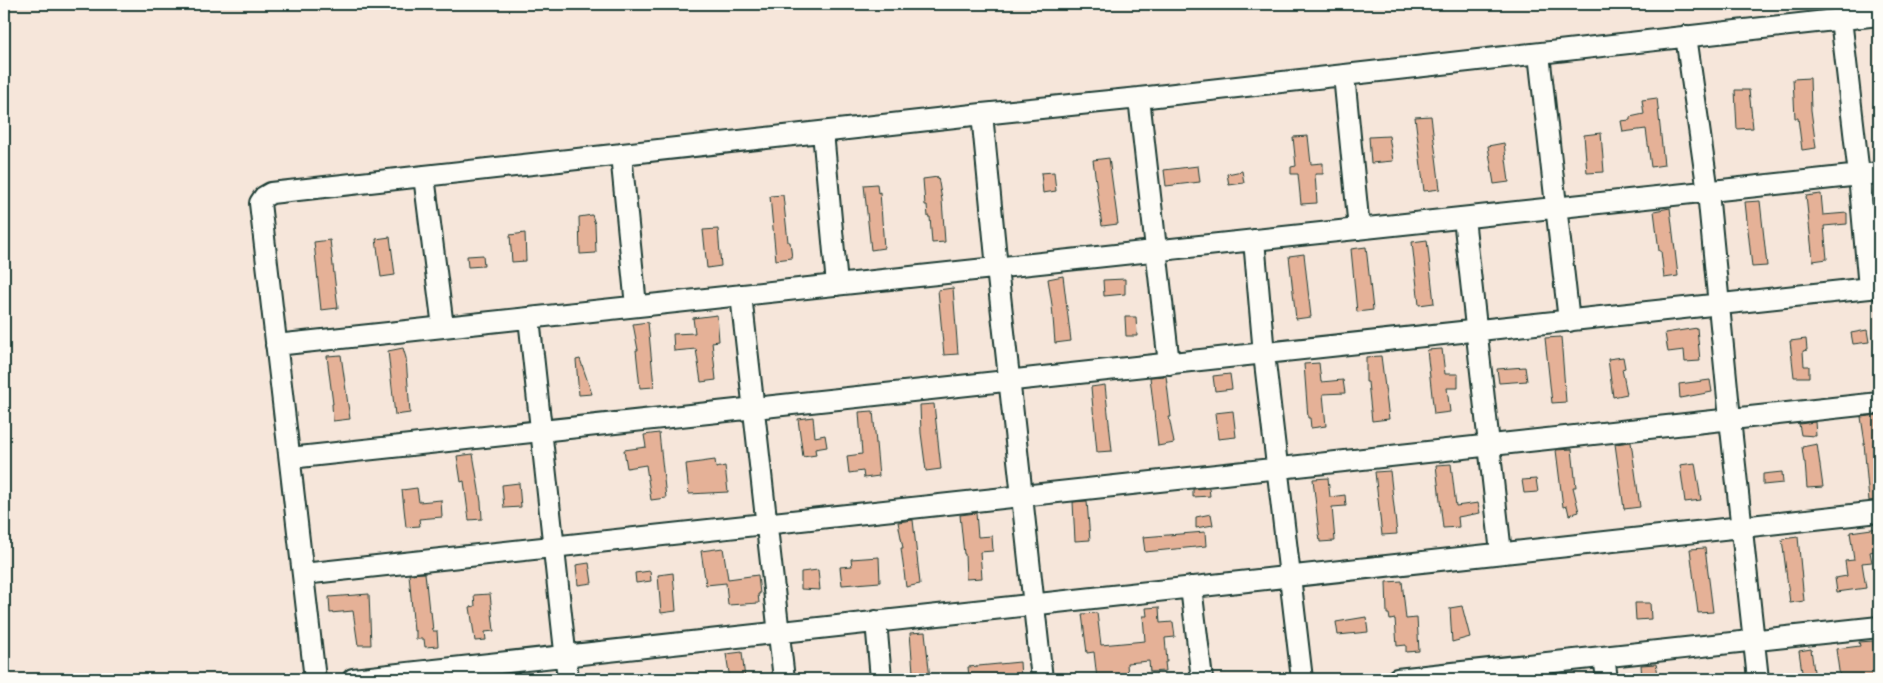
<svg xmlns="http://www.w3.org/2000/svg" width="1883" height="683" viewBox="0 0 1883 683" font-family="Pangolin,sans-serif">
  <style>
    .building { fill: #e5b197; stroke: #1f3d34 }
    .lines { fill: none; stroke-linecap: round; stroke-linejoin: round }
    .minor-casing { stroke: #1f3d34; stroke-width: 24 }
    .minor { stroke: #fdfcf7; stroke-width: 20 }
  </style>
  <rect width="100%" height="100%" fill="#f6e6da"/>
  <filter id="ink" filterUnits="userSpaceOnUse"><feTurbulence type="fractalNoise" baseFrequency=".02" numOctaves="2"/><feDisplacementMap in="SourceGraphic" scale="10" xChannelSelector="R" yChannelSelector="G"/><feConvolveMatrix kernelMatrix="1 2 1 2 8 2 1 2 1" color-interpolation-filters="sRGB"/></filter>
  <g filter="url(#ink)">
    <path class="building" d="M1810 78 1811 110 1816 148 1802 150 1798 118H1795L1793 79Z
      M1735 90H1749L1753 128 1737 129Z
      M1657 98 1664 165 1651 167 1646 129 1623 132 1621 121 1630 120V117L1644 114 1642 100Z
      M1431 116 1440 189 1424 191 1415 117Z
      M1601 133 1604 172 1587 173 1584 135Z
      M1308 136 1311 164 1323 163V174H1315L1317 203 1301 204 1298 174H1291V167L1296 166 1293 137Z
      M1389 136 1393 161 1371 163 1369 137Z
      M1504 143 1509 182 1494 184 1488 146Z
      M1109 158 1118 224 1102 226 1093 160Z
      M1198 166 1200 182 1166 186 1164 170Z
      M1242 171 1244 183 1229 185 1227 174Z
      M1054 172 1056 191 1043 193 1041 173Z
      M938 177 942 200 945 242 932 243 930 217H928L927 205H925L923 179Z
      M877 184 878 193 880 192 884 248 871 250 864 185Z
      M1821 194 1823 215 1847 213V224L1824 226 1827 259 1813 261 1806 196Z
      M783 195 788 242H790L792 258 776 260 770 196Z
      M1760 201 1767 266 1752 267 1745 202Z
      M1670 208 1678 276 1664 278 1661 251H1659L1654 211Z
      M592 215 595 224 596 253 580 254 579 217Z
      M718 229 721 266 707 268 703 230Z
      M525 233 526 261 512 262 510 235Z
      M390 237 395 275 381 277 376 239Z
      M330 240 338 308 321 310 314 242Z
      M1427 240 1434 303 1419 305 1412 242Z
      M1366 247 1373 310 1357 312 1351 249Z
      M1304 254 1311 317 1296 319 1289 256Z
      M483 255 484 266 468 267 467 256Z
      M1063 276 1071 341 1055 343 1052 305 1048 279Z
      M1125 279V294L1104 296 1103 280Z
      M953 288 958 354 944 355 938 290Z
      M717 315 719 341 712 342 716 380 701 382 696 349 674 351 673 334 695 333 693 318Z
      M1125 317H1136L1137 336H1126Z
      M648 322 654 387 640 388 636 350H638L633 324Z
      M1697 328 1700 361 1685 362 1684 350 1668 352 1665 333Z
      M1867 330 1869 342 1853 344 1851 333Z
      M1561 337 1566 402 1552 403 1545 338Z
      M1806 339 1807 350 1803 351 1804 366H1809V377H1794L1790 341Z
      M403 348 406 358 410 413 395 415 388 351Z
      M1442 349 1445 374H1458V388H1447L1450 412 1434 414 1427 350Z
      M341 355 350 419 333 421 332 404H333L327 356Z
      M1381 356 1389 419 1372 421 1368 382H1366V357Z
      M1623 357 1625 368 1622 369 1627 394 1613 397 1608 359Z
      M580 359 592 394 579 395 576 360Z
      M1319 363 1321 382 1343 380 1345 393 1323 394 1326 426 1311 428 1310 418H1308L1304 364Z
      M1525 367 1527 381 1499 383 1497 369Z
      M1230 374 1232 389 1215 391 1213 376Z
      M1166 376 1171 417H1169L1174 443 1158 446 1150 377Z
      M1710 380 1712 392 1680 398 1679 384Z
      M1105 385 1112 451 1097 452 1091 387Z
      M934 404 941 469 926 471 921 433 920 405Z
      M873 411 879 476 864 478 863 471 849 473 847 456 862 454 859 412Z
      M1233 411 1236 437 1218 439 1215 413Z
      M1877 415 1879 431 1878 500 1869 501 1864 443H1865L1861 417Z
      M813 417 815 437 825 435 827 447 815 449 816 455 803 457 798 419Z
      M1815 422 1816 436 1801 435 1799 424Z
      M659 433 666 498 651 500 646 465 627 468 624 450 646 447 644 435Z
      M1631 442 1640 507 1624 509 1615 444Z
      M1817 444 1823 487 1807 488 1805 462H1804L1802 447Z
      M1572 449 1576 487H1573L1579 512 1569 515 1567 506 1563 507 1556 450Z
      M473 454 481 502 482 519 469 520 464 481 461 482 457 456Z
      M715 460 716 468 725 466 728 492 689 494 686 464Z
      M1695 463 1701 500 1685 502 1680 465Z
      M1451 464 1456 506 1478 503 1480 513 1458 517 1459 527 1443 528 1436 465Z
      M1390 471 1397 534 1382 535 1375 472Z
      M1782 472 1783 483 1763 485V474Z
      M1328 478 1330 497 1345 495 1346 506 1332 507 1335 541 1320 542 1313 479Z
      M1536 479 1538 492 1524 493 1522 480Z
      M519 483 521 507 504 508 502 485Z
      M417 488 419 502 441 500 442 517 419 519 420 526 406 527 402 490Z
      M1209 488 1210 496 1193 497V489Z
      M1087 501 1090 540 1075 541 1073 502Z
      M976 513 978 537 992 536 993 551 980 552 982 578 966 579 965 554H964L960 515Z
      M1211 514 1213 525 1196 528V517Z
      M913 520 920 584 906 587 901 548H903L898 522Z
      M1879 528V550L1870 552 1872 562 1862 563 1866 588 1837 592 1835 578 1847 576 1845 561 1854 560 1850 532Z
      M1205 532 1206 546 1145 552 1143 537Z
      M1798 537 1804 601 1790 603 1782 539Z
      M723 548 728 579 758 575 760 594H758L759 603 728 605 726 583 706 585 701 551Z
      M1705 548 1713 612 1698 613 1690 549Z
      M879 557 880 582 842 585 840 567 852 566 851 559Z
      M589 563 592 583 578 585 576 565Z
      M818 570 820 590 801 589V572Z
      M650 571 651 581 636 583 635 573Z
      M425 573 429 611H431L433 631H437L438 646 425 647 424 639H416V631H414L409 574Z
      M673 573 676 611 661 613 658 575Z
      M1402 581 1406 619 1417 618 1419 651 1406 652V645L1397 646 1395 619 1390 620 1389 614H1387L1386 582Z
      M369 594 371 645H358L353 611 330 613 329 597Z
      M490 594 494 631 485 632 486 640 475 641 470 607 475 606 474 595Z
      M1635 603H1650L1651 619 1636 620Z
      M1462 606 1470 637 1452 642 1450 608Z
      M1159 607 1160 623 1173 622 1175 637 1165 638 1167 662H1165L1166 671 1150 672 1149 661 1127 663 1128 679H1097L1094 652 1087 653 1082 614 1097 613 1101 645 1145 641 1143 616H1147L1146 608Z
      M1366 617 1368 632 1338 635 1336 622Z
      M925 632 930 679H919L918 671 913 672 910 633Z
      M1873 641 1876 679H1861V676L1840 678 1836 649 1860 646 1859 642Z
      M1811 649 1815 679H1803L1799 651Z
      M742 652 745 679H730L726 654Z
      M1020 662 1021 679H1007L1006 674 969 677 968 667Z
      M1656 664 1659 679H1642L1641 665Z"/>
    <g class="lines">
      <g class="minor-casing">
        <path id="minor" d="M1841 19 1859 175 1869 288
          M1686 36 1708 192 1730 419 1758 679
          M1539 54 1569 321
          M1344 75 1359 229
          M1139 98 1169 364
          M982 114 997 268 1042 679
          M823 132 837 285
          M621 154 636 306
          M424 176 443 327
          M1464 218 1501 553
          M1254 240 1264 354 1302 679
          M741 295 784 679
          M529 318 568 679
          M276 345 1879 173
          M290 458 1879 287
          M303 574 1879 403
          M1191 587 1202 679
          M876 621 881 679
          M1604 657 1607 679
          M315 679 260 203 264 197 271 193 982 114 1139 98 1879 15
          M353 679 1879 512
          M1397 679 1879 627"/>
      </g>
      <use href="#minor" class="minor"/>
    </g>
  </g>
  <rect width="1883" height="683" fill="none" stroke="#fdfcf7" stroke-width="20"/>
  <rect x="10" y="10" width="1863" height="663" fill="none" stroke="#1f3d34" stroke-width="2" filter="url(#ink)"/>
</svg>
